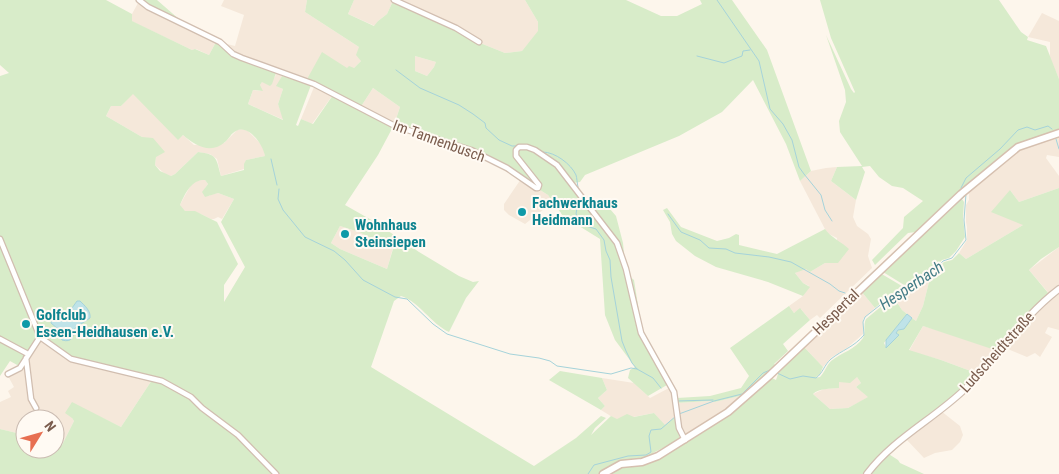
<svg xmlns="http://www.w3.org/2000/svg" width="1059" height="474" viewBox="0 0 1059 474" font-family="'Roboto Condensed',sans-serif">
  <style>
    .residential { fill: #f5e8da }
    .green { fill: #d8ecc9; fill-rule: evenodd }
    .water { fill: #bfe3e8; stroke: #a5d3da }
    .lines { fill: none; stroke-linecap: round; stroke-linejoin: round }
    .stream { stroke: #a5d3da; stroke-width: 1 }
    .minor-casing { stroke: #d1beb0; stroke-width: 7 }
    .tertiary-casing { stroke: #d1beb0; stroke-width: 8 }
    .secondary-casing { stroke: #d6c0b0; stroke-width: 9 }
    .minor { stroke: #fff; stroke-width: 4.5 }
    .tertiary { stroke: #fff; stroke-width: 5.5 }
    .secondary { stroke: #fff; stroke-width: 6 }
    .culture-dot { fill: #0f9aa8; stroke: #fffaf3; stroke-width: 2 }
    .labels { text-anchor: middle; stroke-width: 4; stroke-linejoin: round; paint-order: stroke }
    .street-label { font-size: 15px; fill: #7a5c4d; stroke: #fffaf3 }
    .culture-label { font-size: 15px; font-weight: bold; fill: #0d838f; stroke: #fffaf3; text-anchor: start }
    .water-label { font-size: 16px; font-style: italic; fill: #437c86; stroke: #fffaf3 }
  </style>
  <rect width="100%" height="100%" fill="#fdf6ec"/>
  <path class="residential" d="M224 0H307L305 12 359 47 361 61 354 68H347L306 81 238 54 224 45 227 44 235 46 244 15 221 6Z
    M354 0H391L393 1 387 14 378 21 375 26 348 14Z
    M397 0H525L538 22 539 31 522 51 505 53 480 43H481L472 36Z
    M138 3 165 18 216 42 209 55 196 49 192 50 131 21 132 14Z
    M1042 13 1059 21V79L1050 58V42L1028 37Z
    M415 56 436 62 434 67 427 76 415 71Z
    M276 73 282 76 277 86 283 89 278 104 284 120 248 104 253 90 261 91 260 85 262 82 275 77Z
    M314 87 332 96 312 124 301 119Z
    M373 88 400 107 394 125 360 108Z
    M133 93 178 139 183 135 194 145 224 143 237 130 244 129 248 131 259 142 264 148 265 156 246 160 244 169 221 176 217 159 210 154 198 152 175 174 171 176 166 175 155 165 156 157 142 137 106 116 111 106H121Z
    M1059 135V157L1047 155 1046 158 1059 176V188L1019 202 1010 190 1023 225 966 259 959 253 967 240V227L966 222V205L969 200V192L1016 152 1028 145Z
    M837 167 831 181 856 200 853 217 857 226 868 234 871 239 868 256 872 268 820 318 817 315 810 320 801 309 794 313 789 306 803 296 809 286 803 283 795 273 806 268 810 272 825 263H838L837 238 827 233 800 181 811 171 826 168Z
    M521 179 536 190H540L548 195 553 202 525 224 509 215 504 210V204Z
    M202 180H205L208 184 205 188 209 196 212 194 218 193 234 199 222 219 218 217 214 219H211L201 214 185 211 181 208 180 205 183 199 191 185 195 181Z
    M340 226 359 232 393 248 387 269 340 249 331 243Z
    M1059 247V330L1048 327 1045 333 1052 337 1040 357 1035 353 1027 357 1010 350 1007 346 1028 319 1052 297 1029 270Z
    M931 274 923 306 916 321 902 310 894 298 909 291Z
    M861 291 875 308 863 319V334L847 348 832 357 823 367 803 346Z
    M923 326 958 336 997 350 976 373 941 360 909 351Z
    M41 340 152 380 121 427 76 405 72 418 74 421 62 445 55 443V419H25V435L0 429V402L11 397 8 391 14 387 8 376 25 367 29 356Z
    M857 377 861 383 856 387 869 397 848 408 830 409 813 394 824 389 839 388 838 381Z
    M602 378 634 383 650 398 669 388 672 394 675 417 665 426 654 413 617 420 601 410 605 406 598 398 607 390Z
    M740 396 742 398 729 409 686 436 683 429H681L676 403 711 401 715 402Z
    M941 411 960 426 963 435 960 442 952 450 935 453 924 458 906 439Z"/>
  <path class="green" d="M0 0H106L132 14V21L192 50 195 49 209 55 216 42 236 57 276 73 272 84 270 86 262 82 260 85 263 91 253 90 248 104 283 120 278 104 283 89 276 86 282 76 311 85 296 125 298 126 301 119 313 124 333 95 306 81 322 52 347 68 349 66 354 68 361 61 356 55 359 47 305 12 307 0H354L348 14 374 26 378 21 387 14 393 1 454 29 480 43 505 53 522 51 538 31V22L525 0H626L661 16H677L702 4 700 0H732L767 50 811 171 800 181 786 144 753 80 722 112 679 136 585 175 580 182 573 183 566 174 527 146 514 152 536 181 534 184 489 157 394 125 378 155 345 205 375 222 419 252 459 276 473 282 479 281 466 298 449 332C430 323 420 302 401 296L394 301 371 367 534 466 576 438 601 416 606 418 595 428 591 435 611 416 617 419 627 414 634 417 654 413 665 425 675 417 680 439 653 453 650 457 616 463 599 474H0V429L25 435V449H55V443L62 445 74 421 72 418 65 413 72 402 121 427 152 380 70 361 41 340 29 356 25 367 20 369 19 366 10 361 0 376V76L9 73 0 65ZM415 56 436 62 434 67 427 76 415 71ZM373 88 400 107 394 125 360 108ZM133 94 178 140 183 135C194 145 211 155 225 142 229 139 231 133 236 131 249 124 263 145 265 156L246 160 244 164V170L221 176C216 159 218 154 198 152L175 174 171 176 160 171 155 165 156 157 165 152 153 138 142 137 106 116 111 106H121ZM202 180H205L208 184 202 192 205 197 218 193 234 199 221 222 245 267 224 302V285L238 264 217 222 195 211H185L180 205C185 194 190 182 202 180ZM340 226 359 232 393 249 387 269 340 249 331 243Z
    M140 0H157L180 20 178 22Z
    M820 0H999L1021 32 1028 37 1027 40 1046 46 1059 79V131L1031 139 1018 145 959 191 916 232 908 233 875 265 872 260 903 228 904 217 923 201 903 188 892 186 879 177 870 166 862 167 865 172 856 200 831 181 837 167 862 166 840 132 839 121 846 102 845 90 826 35 851 89 854 93 855 92 831 38Z
    M521 148 535 151 553 163 587 199 596 202 610 209 616 216 623 243 625 264 629 276 634 280 640 318V335L667 385 648 396 628 378 630 370 635 367 615 340 605 315 600 239 563 216 548 195 540 190V185L517 155V150Z
    M1059 188V247L1041 259 1029 270 1049 294 1025 317 998 351 923 326 909 350 941 360 976 373 960 390 884 451 898 460 900 463 924 474H606L625 465 647 463 727 416 744 403 770 377 776 380 779 371 803 346 823 367 820 374 815 378 820 377C825 372 826 366 831 361 841 353 856 349 863 338 866 333 863 325 866 319L889 300 894 298 902 310 907 314 884 343 886 347 899 335 896 333C901 326 906 329 912 318L916 321 923 306 931 274 944 262 952 260 959 253 966 259 1023 225 991 212 1010 190 1019 202ZM857 377 861 383 856 387 868 397 848 408 830 409 813 394C819 388 830 389 839 388V382L850 383Z
    M962 199 964 202 963 217 965 237 956 251 949 258 942 260 932 271 909 288 883 272Z
    M667 208 681 227 717 241 729 238 736 234 739 235V245L777 254 825 229C829 236 843 243 849 249L838 263H825L810 272 806 269 795 273 803 283 810 287 803 296 768 282 716 267 695 256 676 241 672 234 670 222 663 210Z
    M880 273 907 289 896 295 888 297 875 308 861 291Z
    M789 306 794 313 800 308 810 320 783 344 788 351 774 364 777 366 742 398 740 396 715 402 711 401 676 403 677 398 710 396 741 388 749 376 730 348Z
    M560 371 602 378 607 390 598 398 605 406 601 410 549 380Z"/>
  <path class="water" d="M77 301H80C85 306 91 311 90 318L75 328C73 336 73 343 62 340L58 329 51 323C52 314 61 317 67 315Z
    M907 314 912 318 904 329 898 330 896 333 899 335 886 348V340Z"/>
  <g class="lines">
    <path class="stream" d="M717 0 759 61 770 109 783 124 792 140 799 167 804 174 821 195 825 210 832 221
      M697 56 724 63 742 56 743 51 750 50
      M396 70 420 88 459 105 473 114 485 123 486 128 499 140 512 146H518
      M1056 139 1059 149
      M543 152C555 152 571 164 576 175 577 178 577 183 578 187
      M271 159 277 185
      M961 188 966 178 1000 149 1018 130 1027 127 1035 130 1048 126 1052 129
      M279 189 278 199 283 210 305 237 334 251 345 260 363 280 395 297 407 299 433 324 447 334 510 354 539 358 550 361 557 366 611 374 631 368 637 369
      M579 195 576 214 586 226 596 229 604 240 606 251 610 260 611 277 622 341 626 351 632 363 637 369 653 378 661 388
      M668 214 681 232 700 240 709 248 726 249 735 253 769 257 791 262 830 284 839 291 845 293
      M944 215 965 196
      M848 296 874 271
      M777 373 790 379 803 376 816 378C823 373 824 365 831 359 842 350 854 347 864 335L863 322 865 317 889 298 908 291 911 287 933 272 943 261 952 258 966 240 964 220 966 194
      M677 401 713 400
      M679 414 714 401 742 394 763 373 770 370
      M588 474 594 465 628 456 646 455 651 452 649 436 651 430 661 429 676 416"/>
    <g class="minor-casing">
      <path id="minor" d="M139 0 148 7 220 42 233 54 242 58 314 84 395 126 471 150 507 168 536 188H538L539 185 516 156V150L519 147H527L535 150 557 165 617 243 626 269 641 333 674 392 679 428 685 440
        M394 0 456 28 479 42
        M0 239 40 337 71 359 162 381 191 397 202 408 238 435 276 474
        M0 339 28 354
        M26 358 31 399 36 408
        M8 374 20 368 40 337"/>
    </g>
    <g class="tertiary-casing">
      <path id="tertiary" d="M867 474C893 439 934 419 965 389 998 357 1022 317 1059 289"/>
    </g>
    <g class="secondary-casing">
      <path id="secondary" d="M603 474 621 464 642 462 658 456 728 412 769 376 961 194 1018 147 1059 133"/>
    </g>
    <use href="#minor" class="minor"/>
    <use href="#tertiary" class="tertiary"/>
    <use href="#secondary" class="secondary"/>
  </g>
  <g class="culture-dot">
    <circle cx="522" cy="212" r="5"/>
    <circle cx="345" cy="234" r="5"/>
    <circle cx="26" cy="324" r="5"/>
  </g>
  <g class="labels">
    <g class="street-label">
      <text transform="translate(439 141) rotate(20)" y="5">Im Tannenbusch</text>
      <text transform="translate(836 312) rotate(-44)" y="5">Hespertal</text>
      <text transform="translate(997 352) rotate(-48)" y="5">Ludscheidtstraße</text>
    </g>
    <g class="culture-label">
      <text x="532" y="208">Fachwerkhaus<tspan x="532" dy="17">Heidmann</tspan></text>
      <text x="355" y="230">Wohnhaus<tspan x="355" dy="17">Steinsiepen</tspan></text>
      <text x="36" y="320">Golfclub<tspan x="36" dy="17">Essen-Heidhausen e.V.</tspan></text>
    </g>
    <g class="water-label">
      <text transform="translate(911 285) rotate(-34)" y="6">Hesperbach</text>
    </g>
  </g>
  <g transform="translate(40 434) rotate(53)"><circle r="24" fill="#fffaf3" stroke="#cabbb1"/>
  <path d="M0-4L9 19L0 12L-9 19Z" fill="#e76f51"/>
  <text y="-8" font-size="14" font-weight="bold" text-anchor="middle" fill="#7a5c4d">N</text>
  </g>
</svg>
